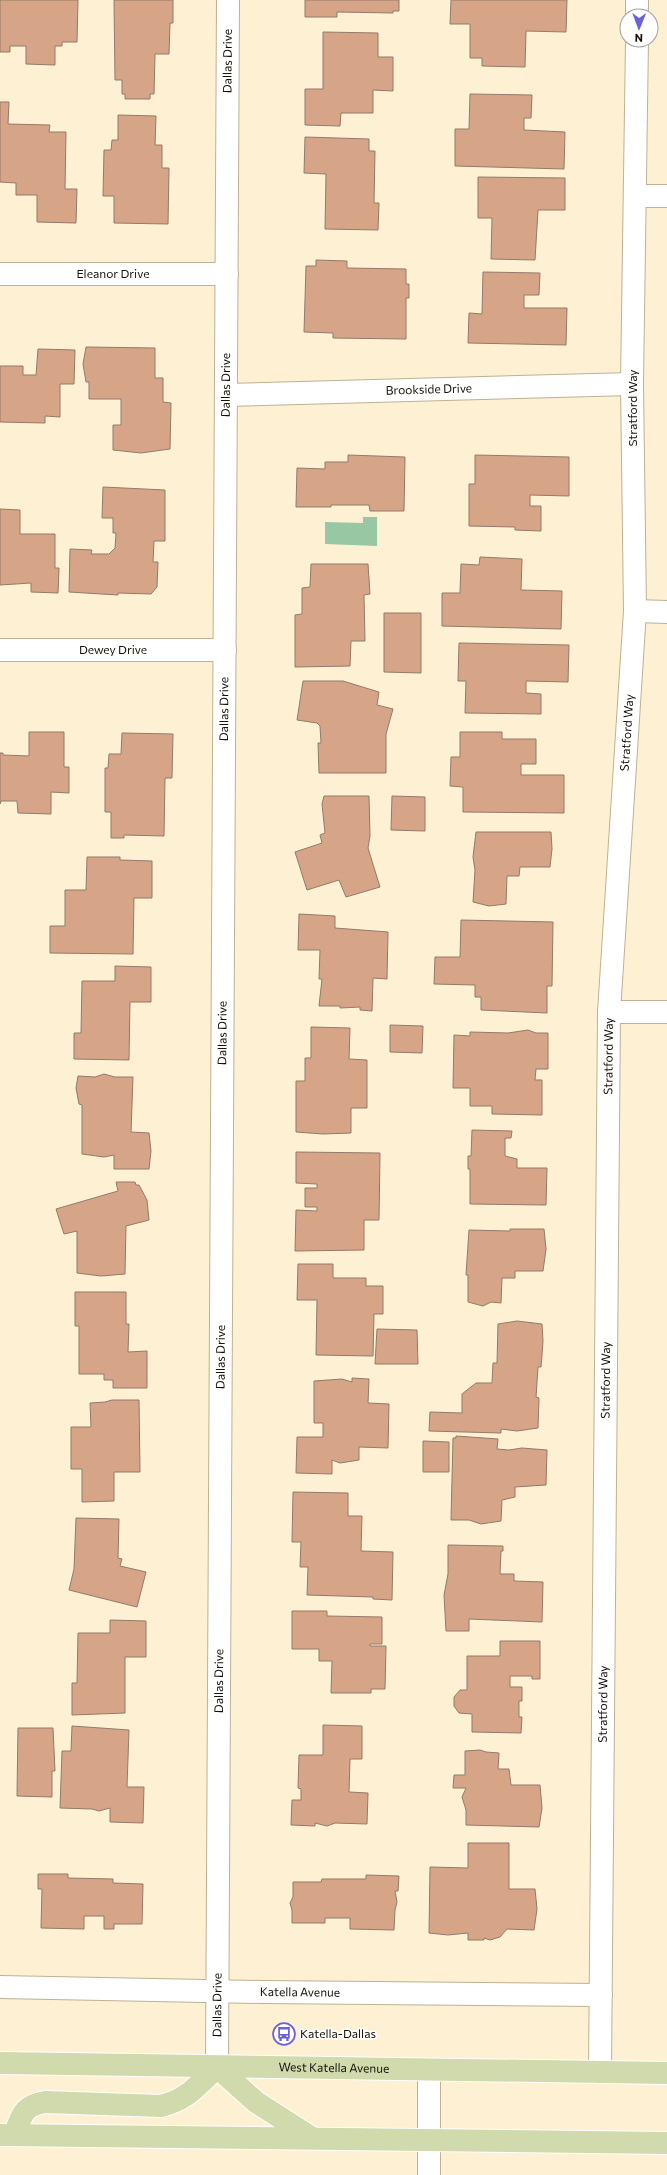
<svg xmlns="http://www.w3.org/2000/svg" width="667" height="2175" viewBox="0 0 667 2175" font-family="Commissioner,sans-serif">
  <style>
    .water { fill: #98c7a3 }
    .building { fill: #d6a587; stroke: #947a6a }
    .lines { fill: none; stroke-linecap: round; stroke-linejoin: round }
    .street-casing { stroke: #beb195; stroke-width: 24 }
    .primary-casing { stroke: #fff; stroke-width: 24 }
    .street { stroke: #fff; stroke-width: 22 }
    .primary { stroke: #d0daac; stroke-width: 22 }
    .labels { text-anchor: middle; stroke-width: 3.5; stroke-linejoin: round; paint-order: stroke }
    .street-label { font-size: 12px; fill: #161208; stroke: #fefefe }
    .poi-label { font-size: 12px; fill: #161208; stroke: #fefefe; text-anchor: start }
  </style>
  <rect width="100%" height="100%" fill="#fdf0d3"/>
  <path class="water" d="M363 517H377V546L325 544V522L363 523Z"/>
  <path class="building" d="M0 0H78L77 42H62V46H55V65L26 64V46H10V52H0Z
    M114 0H173V23H170L169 54H155L154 94H150V99H125V94H122V80H115Z
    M305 0H399V11H393V13L337 12V17H305Z
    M451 0H567L566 32 526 31 525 67 482 66V58H470V24H450Z
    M323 32 378 33V57H393V91L373 90V113H341L340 126 305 125V89H323Z
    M470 94 532 95 531 118H524V130L565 132 564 169 455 166V129H469Z
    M0 102H9L8 124 50 125 49 132H66L65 189H77L76 223 37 222V195H16V183L0 182Z
    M118 115 156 116 155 145H162V168H169L168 224 114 223V196H103L104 150H111L112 140H118Z
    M305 137 369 139V151H375L374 203H379L378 230 325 229 326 174 304 173Z
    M478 177 565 178V210H538L535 260 491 259 492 218H478Z
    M316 260 347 261V268L406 269V284H409V298H406V339L333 338V333L304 332 306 266H316Z
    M483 272 540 273 539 295H524V308H567L566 345 468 343 469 313 482 314Z
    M86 347 155 348V378H163V402L171 403 170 449 141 453 113 450V425H121V399H89V382H86L83 364Z
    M38 349 75 350 74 384H60V417L45 416V423L0 422V366H23V375H36Z
    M348 455 405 457 404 511H370L369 505H331V507H296L297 468 325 469V462H348Z
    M475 455 569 457V496L530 495V506H541V531L515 530V527L469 526V484H475Z
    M103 487 165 490V541H154L153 562H158L157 587 151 594 118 593V595L69 592 70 549 92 550 91 554H109L115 548 116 533H113V518H102Z
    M0 509 20 510V534H55V568H59L58 593 31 592V583L0 585Z
    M480 557 522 559 521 590 562 591 561 629 442 626V593H460L461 564 479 565Z
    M311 564H368L370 594 364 595 365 641H351L350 666 295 667V615L302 614V588L310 587Z
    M384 613H421V673L384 672Z
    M459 643 569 645 568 682 526 681V693L541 694V714L465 713 466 681H458Z
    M303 681H343L379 692 377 705 393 709 386 734V773H319L318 743H321L320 726 317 723 297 720Z
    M29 732H64V767H69V793L51 792V814L18 813 17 801H1L0 804V753H3V755L29 756Z
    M460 732H502V739H536V764H521V775H564V813L463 812V787L450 786 451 757H460Z
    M122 733 173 734 172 778H165L164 836 124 835V838H111V812H105V768H108L109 754H121Z
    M324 796H369L370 836 368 848 380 887 346 897 339 880 307 890 295 852 322 843 320 835 325 833 322 804Z
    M392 796 425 797V831L391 830Z
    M476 832H551L552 849 550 867H520L519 876H507L506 904 489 906 473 902 475 870 473 857Z
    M87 857H120V860L152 861V898H134L133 954 50 953V926H65V890H86Z
    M299 914 335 916V928L388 932 387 979 373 978 372 1011 360 1010V1007L340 1008V1006H319L322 979H319L320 950H298Z
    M461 920 553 922 552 986H547V1013L481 1010V997H475V985L434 984 435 957H460Z
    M115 966 151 967V1002H130L129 1060 74 1059V1033H81L82 981H115Z
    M390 1025 423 1026 422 1053 390 1052Z
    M311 1027 350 1028 349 1059 367 1060V1108H351V1133L323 1134 296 1132V1081H305V1058H311Z
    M528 1030 536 1033H548V1069H536L535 1080H542V1115L492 1114V1106H470V1088H453L454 1035 470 1036V1032L508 1033Z
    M104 1074 115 1077H133L131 1132 149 1133 151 1151 149 1169H114V1155L104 1157 82 1154V1105L79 1104 76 1088 78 1076 95 1077Z
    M472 1130 512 1131 511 1138H505V1156L517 1159V1168H547L546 1205 470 1204V1169H468V1156H471Z
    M296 1152 380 1153 379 1220H364V1250L295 1251 296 1210 317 1211V1207H305V1188H317V1184L296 1183Z
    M116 1182H135L136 1185H139L147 1200 149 1220 126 1226 125 1274 101 1276 77 1273V1231L64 1234 56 1209 118 1191Z
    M510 1229H544L546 1249 543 1271H515V1278H502L501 1303 491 1302 483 1306 468 1302V1275H466L469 1230 510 1231Z
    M298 1264H333V1278H366V1286H383V1314H374L373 1356 316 1355 317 1300H297Z
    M75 1292H126V1324H129L128 1352 147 1351V1388H113V1380H104V1374H79V1326H75Z
    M517 1321 542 1324 543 1341 541 1367H538L536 1397 539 1398 538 1428 517 1431 501 1429V1433L429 1431 430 1412 462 1413V1394L476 1383H492L493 1363H497L498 1324Z
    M377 1329 417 1330 418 1364H375Z
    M352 1378 369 1379 368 1403 389 1404 388 1448 359 1447V1460L340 1463 332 1460V1474L296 1473 297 1437H323V1423H314V1381L342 1379 352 1382Z
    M112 1400H139L140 1472H114V1501L82 1502V1469H71V1427H91L90 1403 105 1402Z
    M456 1436 498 1439 497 1449 509 1450 522 1448 547 1450 546 1485 515 1487V1497L502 1500 501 1521 481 1524 469 1520H451L453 1438H456Z
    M423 1441 449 1442V1472H423Z
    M293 1492 348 1493V1516H362L361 1551 393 1552 392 1600 373 1599V1597L307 1595 308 1567H300L301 1542H292Z
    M76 1518 119 1519 118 1558 122 1559 120 1566 146 1572 137 1607 69 1590 74 1569Z
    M448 1545 503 1546V1551H501L500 1574H514V1581L543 1582 542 1622 469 1619V1631H446L444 1595 448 1574Z
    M292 1611H327V1616L382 1617V1644H370V1646H386L385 1689H371V1693H331L332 1661H319V1649H292Z
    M110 1620 146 1621V1657H125V1713L72 1715V1683H77L78 1633H110Z
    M500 1641H540V1679H532V1676H510V1687H522V1701H519V1717H522L521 1733 472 1732V1714L459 1713 454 1706V1697L460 1690H467V1656H500Z
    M323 1725 362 1726V1759H350L349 1792 368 1793 367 1824 335 1823 327 1826 315 1823V1826L291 1825 292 1800H301V1789L298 1788 299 1755H323Z
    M72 1726 129 1730 127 1787H144L143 1823 110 1822V1808L99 1811 92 1809 60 1808 62 1751H71Z
    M18 1728H53L55 1771H52V1797L17 1796Z
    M480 1750 486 1752 499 1753 498 1769H509L511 1785H540L542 1808 539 1827 466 1825V1810L462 1797 466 1788H453L454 1775H465V1751Z
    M468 1843H509V1889H535L537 1909 534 1930 507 1929 500 1937 490 1940 484 1938V1940H468V1933L448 1935 429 1933 430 1867 468 1868Z
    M38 1874H68V1878L113 1879V1883L143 1884 142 1924H114V1929H104V1916H84V1929L41 1928 42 1889H38Z
    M366 1875 399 1876 398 1891H395L397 1902 395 1910 394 1930 350 1929V1918H325V1923H292V1910L290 1903 293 1897V1882H321L322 1879H366Z"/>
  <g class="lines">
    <g class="street-casing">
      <g id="street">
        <path d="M637 16V0"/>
        <path d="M635 196H667"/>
        <path id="s1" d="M0 274H227"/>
        <path id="s2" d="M226 395 632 384"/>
        <path d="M635 611 667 612"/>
        <path id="s3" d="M0 650H225"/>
        <path d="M609 1012H667"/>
        <path id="s4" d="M0 1987 262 1992 601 1995"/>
        <path id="s5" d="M217 2067 228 0"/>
        <path id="s6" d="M600 2072 609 1012 635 611 632 384 637 40"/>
        <path d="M429 2175V2070"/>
      </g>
    </g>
    <g class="primary-casing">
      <g id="primary">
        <path id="s7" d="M0 2063 667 2073"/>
        <path d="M0 2135 667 2143"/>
        <path d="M14 2135C22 2116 22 2106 45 2102L161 2106C187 2100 198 2085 217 2067L256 2102 312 2138"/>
      </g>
    </g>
    <use href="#street" class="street"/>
    <use href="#primary" class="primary"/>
  </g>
  <defs>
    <g id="bus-ring" transform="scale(1.15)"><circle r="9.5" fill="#fefefe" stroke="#6a60da" stroke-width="1.5"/><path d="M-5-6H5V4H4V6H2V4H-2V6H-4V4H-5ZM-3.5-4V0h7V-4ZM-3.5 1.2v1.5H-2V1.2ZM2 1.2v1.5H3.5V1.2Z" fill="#6a60da"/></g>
  </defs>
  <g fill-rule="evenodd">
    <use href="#bus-ring" x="284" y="2034"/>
  </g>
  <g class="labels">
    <g class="street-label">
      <text dy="4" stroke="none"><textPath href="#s5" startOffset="2006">Dallas Drive</textPath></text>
      <text dy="4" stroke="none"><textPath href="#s1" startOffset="113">Eleanor Drive</textPath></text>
      <text dy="4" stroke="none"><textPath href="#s5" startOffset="1682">Dallas Drive</textPath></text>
      <text dy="4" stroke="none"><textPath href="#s2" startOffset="203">Brookside Drive</textPath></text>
      <text transform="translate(633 408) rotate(-90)" y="4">Stratford Way</text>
      <text dy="4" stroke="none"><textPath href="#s3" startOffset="113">Dewey Drive</textPath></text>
      <text dy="4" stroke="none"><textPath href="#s5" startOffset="1358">Dallas Drive</textPath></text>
      <text dy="4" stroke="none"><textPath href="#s6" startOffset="1340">Stratford Way</textPath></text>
      <text dy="4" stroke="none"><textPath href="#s5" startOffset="1034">Dallas Drive</textPath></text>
      <text dy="4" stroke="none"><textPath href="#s6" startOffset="1016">Stratford Way</textPath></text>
      <text dy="4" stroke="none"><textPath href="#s5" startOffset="710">Dallas Drive</textPath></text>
      <text dy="4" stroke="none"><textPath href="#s6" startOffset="692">Stratford Way</textPath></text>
      <text dy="4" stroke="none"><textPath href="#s5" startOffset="386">Dallas Drive</textPath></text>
      <text dy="4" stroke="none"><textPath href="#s6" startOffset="368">Stratford Way</textPath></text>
      <text dy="4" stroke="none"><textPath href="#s4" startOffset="300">Katella Avenue</textPath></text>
      <text dy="4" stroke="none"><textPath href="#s5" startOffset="62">Dallas Drive</textPath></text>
      <text dy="4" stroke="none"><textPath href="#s7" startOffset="334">West Katella Avenue</textPath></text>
    </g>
    <g class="poi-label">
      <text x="300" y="2038">Katella-Dallas</text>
    </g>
  </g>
  <g transform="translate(639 28) rotate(181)"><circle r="19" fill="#fefefe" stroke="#a1a09c"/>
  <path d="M0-3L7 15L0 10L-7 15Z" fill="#6a60da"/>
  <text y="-6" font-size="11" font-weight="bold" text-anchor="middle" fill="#161208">N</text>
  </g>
</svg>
